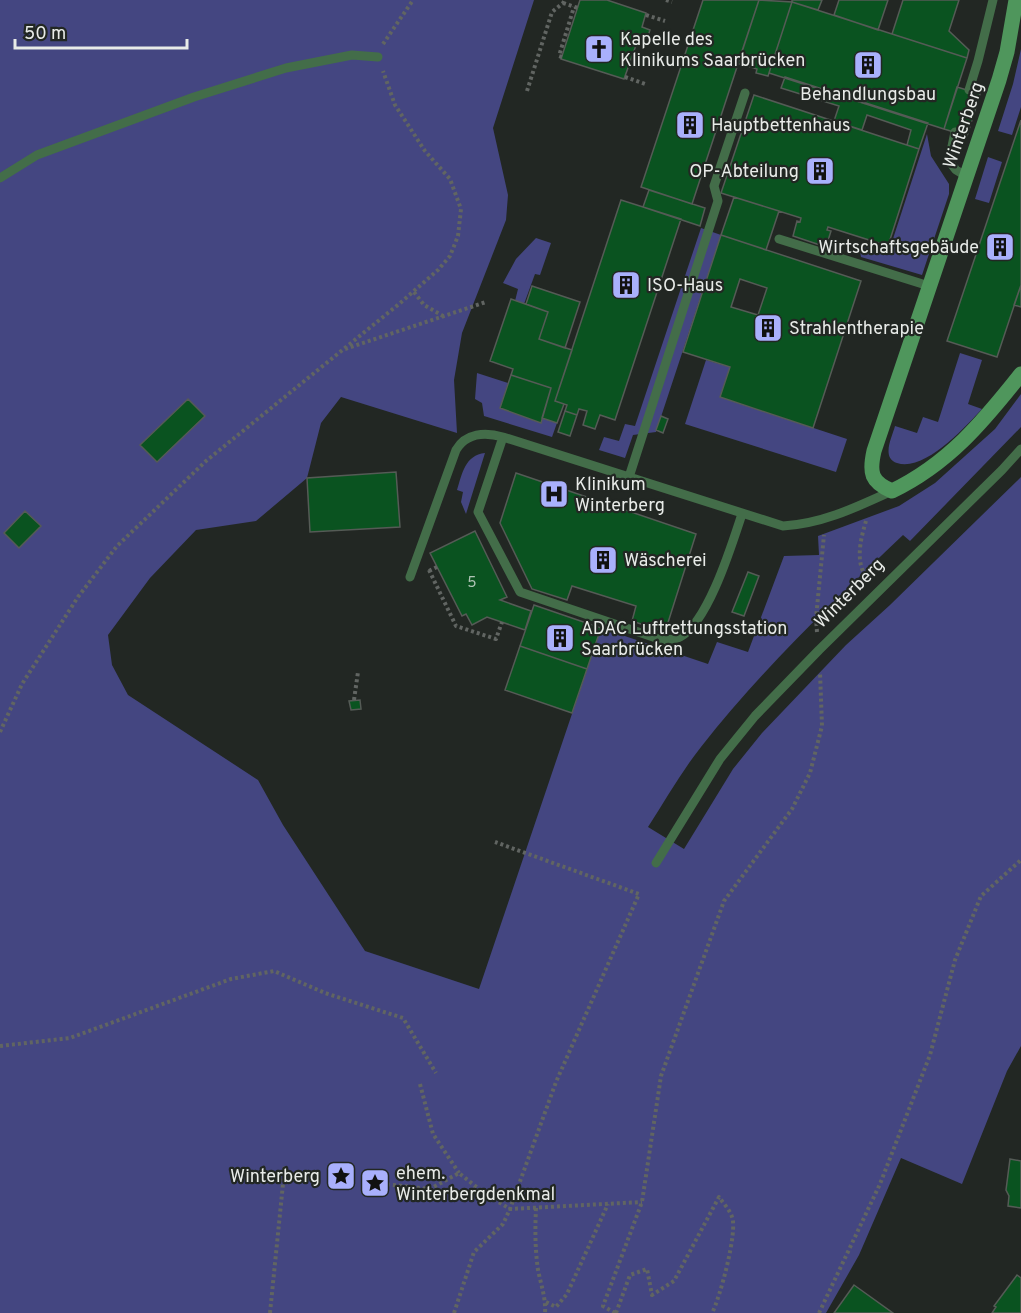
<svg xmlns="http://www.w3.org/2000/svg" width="1021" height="1313" viewBox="0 0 1021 1313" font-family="Overpass,sans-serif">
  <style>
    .green { fill: #444681 }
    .building { fill: #0a5320; stroke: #555b56; stroke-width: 1.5; fill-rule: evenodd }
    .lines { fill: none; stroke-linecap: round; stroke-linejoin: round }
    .path { stroke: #616562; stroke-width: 4; stroke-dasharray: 3 3; stroke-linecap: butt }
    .lane { stroke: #436d49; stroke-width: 9 }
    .secondary { stroke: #4f965c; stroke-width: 15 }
    .labels { text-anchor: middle; stroke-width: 4.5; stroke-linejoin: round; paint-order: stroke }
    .number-label { font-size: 15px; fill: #b0c5b6 }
    .poi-label { font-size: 18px; fill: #e8ebe8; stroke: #222723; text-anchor: start }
    .street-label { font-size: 18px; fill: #e8ebe8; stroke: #222723 }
  </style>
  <rect width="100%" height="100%" fill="#222723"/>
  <path class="green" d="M0 0H534L493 128 508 195 506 220 462 333 454 380 457 433 341 397 321 423 307 478 256 521 196 530 150 578 108 635 112 665 128 695 258 780 283 825 365 951 479 989 601 628 708 664 717 642 748 652 784 556 819 555 818 536 899 506 935 483 995 429 1021 394V427L910 541 903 535C833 602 761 670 701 747 681 772 665 801 648 827L684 849 733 769 762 733 846 645 890 605 1021 477V1046L1007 1071 962 1184 901 1158 859 1255 826 1313H0Z
    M1021 49V107L1012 135 998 131 1013 84Z
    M927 134 931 156 949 184V194L922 275 861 257 860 251 863 241 890 248Z
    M988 157 1002 162 989 203 975 199Z
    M701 228 721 235 656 432 633 435 625 458 599 450 604 437 619 441 625 424 635 426Z
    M536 238 551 243 540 275 535 274 524 304 515 301 518 289 503 283 516 259Z
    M960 353 982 360 968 404 982 409C965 427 925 472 897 463 881 458 892 437 895 426L917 433 923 417 938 422Z
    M706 360 730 367 720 397 847 439 836 472 685 424Z
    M477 373 508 383 500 408 540 422 542 418 557 423 552 437 484 416 482 403 475 399Z
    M485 453 466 514 461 502 463 492 457 490C462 474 465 455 485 453Z"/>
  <path class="building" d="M580 0H607L646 13 642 27 650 30 647 39 639 37 624 79 561 59Z
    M703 0H759L692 204 641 187Z
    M759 0 792 2 768 76 756 73 757 69 738 63Z
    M792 0H822L818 10 792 2Z
    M839 0H888L878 30 834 15Z
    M903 0H959L949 31 969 50 967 58 892 34Z
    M792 2 967 58 944 129 769 73Z
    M785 77 928 123 919 149 907 145 911 130 867 115 862 130 834 121 839 106 781 88Z
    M957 87 980 94 967 136 944 129Z
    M754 95 919 149 888 246 828 227 827 230 831 231 826 247 793 236 797 221 800 222 801 218 721 193Z
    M1021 120V285L997 357 947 341Z
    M649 190 705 208 700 226 643 207Z
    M734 197 779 211 766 250 721 235Z
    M621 200 681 219 615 420 600 415 595 429 583 425 587 411 579 409 577 415 565 411 567 405 555 401Z
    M721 235 861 281 813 428 720 397 730 367 683 352ZM740 279 767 288 758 315 731 307Z
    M1021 285V307L1014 305Z
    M532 286 580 302 565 348 539 339 548 312 526 304Z
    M511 299 548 312 539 339 572 350 555 401 564 404 557 423 542 418 551 388 511 375 513 369 490 361Z
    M511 375 551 388 541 423 500 408Z
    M188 399 205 416 157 462 140 445Z
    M565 411 577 415 570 436 558 432Z
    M661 416 668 419 663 433 656 430Z
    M396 472 400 527 310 532 307 478Z
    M516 473 696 534 665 632 632 621 636 606 572 586 567 600 532 589 500 523Z
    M25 511 41 526 19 548 4 533Z
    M475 531 507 597 500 600 531 611 525 630 487 617 472 625 466 614 462 616 430 553Z
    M748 572 759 576 744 616 732 612Z
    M534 605 601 628 587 669 520 646Z
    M520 646 587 669 572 713 505 690Z
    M360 700 361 709 351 710 349 701Z
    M1010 1159 1021 1161V1208L1008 1206 1009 1196 1006 1190Z
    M1017 1275 1021 1278V1313H992L996 1307 994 1306Z
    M854 1285 893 1313H834Z"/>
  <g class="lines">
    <path class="path" d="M666 0 672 2
      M563 3 578 8
      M646 15 665 21
      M383 44 413 0
      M562 57 559 56 574 7
      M625 77 645 84
      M527 91 552 12 563 3 565 0
      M414 292 424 305 443 316
      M345 349 486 302
      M866 521C860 541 854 566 870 581
      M429 570 456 626 496 639 502 622
      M429 571 437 567
      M817 632 816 618 824 535
      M354 700 358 672
      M0 732 22 684 78 597 117 546 206 461 399 304 438 270 450 256 458 236 461 209 450 179 425 151 395 105 383 71
      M0 1046 70 1038 231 979 274 971 325 993 403 1018 436 1073
      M420 1084 433 1134 459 1173
      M375 1183 430 1189 459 1173 484 1193 510 1209 642 1202
      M536 1208C535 1229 535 1249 538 1270 541 1285 546 1298 545 1313
      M546 1302 556 1307 567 1294 608 1204
      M270 1313 285 1164
      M454 1313 474 1252 503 1224 510 1209 556 1082 639 894 495 842
      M615 1313 603 1306 642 1202 661 1076 724 901 792 809 810 773 822 726 820 672
      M616 1313 630 1275 647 1269 652 1295 674 1281 719 1197C723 1203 730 1210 732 1217 738 1231 720 1298 712 1313
      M819 1313 880 1184 930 1055 955 960 981 896 1021 860"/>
    <path class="lane" d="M969 90 978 61 993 0
      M955 132 949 161 956 170 966 176
      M0 178 37 155 194 97 286 68 352 55 378 57
      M779 239 929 286
      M503 437 478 512 520 592 662 640C667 639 675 640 680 637 708 623 732 544 742 514
      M629 477 718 201 714 186 745 93
      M410 577 456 450C466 433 485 432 503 437L783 526C822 524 857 507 892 491
      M656 863 720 759 755 716 819 650 1002 470 1021 449"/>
    <path class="secondary" d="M1016 0 1007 52 999 80 874 451C869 473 871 482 892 491 948 464 983 422 1021 374"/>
  </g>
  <defs>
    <g id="church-square" transform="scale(1.5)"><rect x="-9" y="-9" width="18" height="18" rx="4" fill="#a9b0fc" stroke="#222723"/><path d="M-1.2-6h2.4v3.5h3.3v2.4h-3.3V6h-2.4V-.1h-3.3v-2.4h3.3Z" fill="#111"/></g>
    <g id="building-square" transform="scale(1.5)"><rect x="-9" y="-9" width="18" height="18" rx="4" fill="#a9b0fc" stroke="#222723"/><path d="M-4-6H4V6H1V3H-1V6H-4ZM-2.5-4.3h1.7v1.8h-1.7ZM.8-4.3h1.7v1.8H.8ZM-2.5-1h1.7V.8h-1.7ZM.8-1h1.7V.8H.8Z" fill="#111"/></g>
    <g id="hospital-square" transform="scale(1.5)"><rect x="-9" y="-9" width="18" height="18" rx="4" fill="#a9b0fc" stroke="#222723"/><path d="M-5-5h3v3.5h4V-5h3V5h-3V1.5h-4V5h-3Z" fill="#111"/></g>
    <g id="sight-square" transform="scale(1.5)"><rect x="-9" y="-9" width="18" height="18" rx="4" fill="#a9b0fc" stroke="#222723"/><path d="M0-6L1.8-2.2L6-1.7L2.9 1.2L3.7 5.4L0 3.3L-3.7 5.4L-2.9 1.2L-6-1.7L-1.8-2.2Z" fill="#111"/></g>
  </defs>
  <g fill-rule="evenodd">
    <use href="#church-square" x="599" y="49"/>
    <use href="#building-square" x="868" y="65"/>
    <use href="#building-square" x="690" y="125"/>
    <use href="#building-square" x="820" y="171"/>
    <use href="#building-square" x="1000" y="247"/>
    <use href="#building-square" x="626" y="285"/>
    <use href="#building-square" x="768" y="328"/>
    <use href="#hospital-square" x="554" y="494"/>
    <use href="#building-square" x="603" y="560"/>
    <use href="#building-square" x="560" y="638"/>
    <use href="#sight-square" x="341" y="1176"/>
    <use href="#sight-square" x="375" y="1183"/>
  </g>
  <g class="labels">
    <g class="number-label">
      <text x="472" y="587">5</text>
    </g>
    <g class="poi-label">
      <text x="620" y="45">Kapelle des<tspan x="620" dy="21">Klinikums Saarbrücken</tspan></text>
      <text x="868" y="100" text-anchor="middle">Behandlungsbau</text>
      <text x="711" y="131">Hauptbettenhaus</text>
      <text x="799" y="177" text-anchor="end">OP-Abteilung</text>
      <text x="979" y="253" text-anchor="end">Wirtschaftsgebäude</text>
      <text x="647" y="291">ISO-Haus</text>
      <text x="789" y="334">Strahlentherapie</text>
      <text x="575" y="490">Klinikum<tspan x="575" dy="21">Winterberg</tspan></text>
      <text x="624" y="566">Wäscherei</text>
      <text x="581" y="634">ADAC Luftrettungsstation<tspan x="581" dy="21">Saarbrücken</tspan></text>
      <text x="396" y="1179">ehem.<tspan x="396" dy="21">Winterbergdenkmal</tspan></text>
      <text x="320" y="1182" text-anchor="end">Winterberg</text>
    </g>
    <g class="street-label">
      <text transform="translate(963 125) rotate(-71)" y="6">Winterberg</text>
      <text transform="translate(849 593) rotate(-45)" y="6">Winterberg</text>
    </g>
  </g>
  <path d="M15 39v9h172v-9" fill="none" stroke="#e8ebe8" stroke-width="3"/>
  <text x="24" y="39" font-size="18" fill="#e8ebe8" stroke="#222723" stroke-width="4.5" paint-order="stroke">50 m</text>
</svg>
